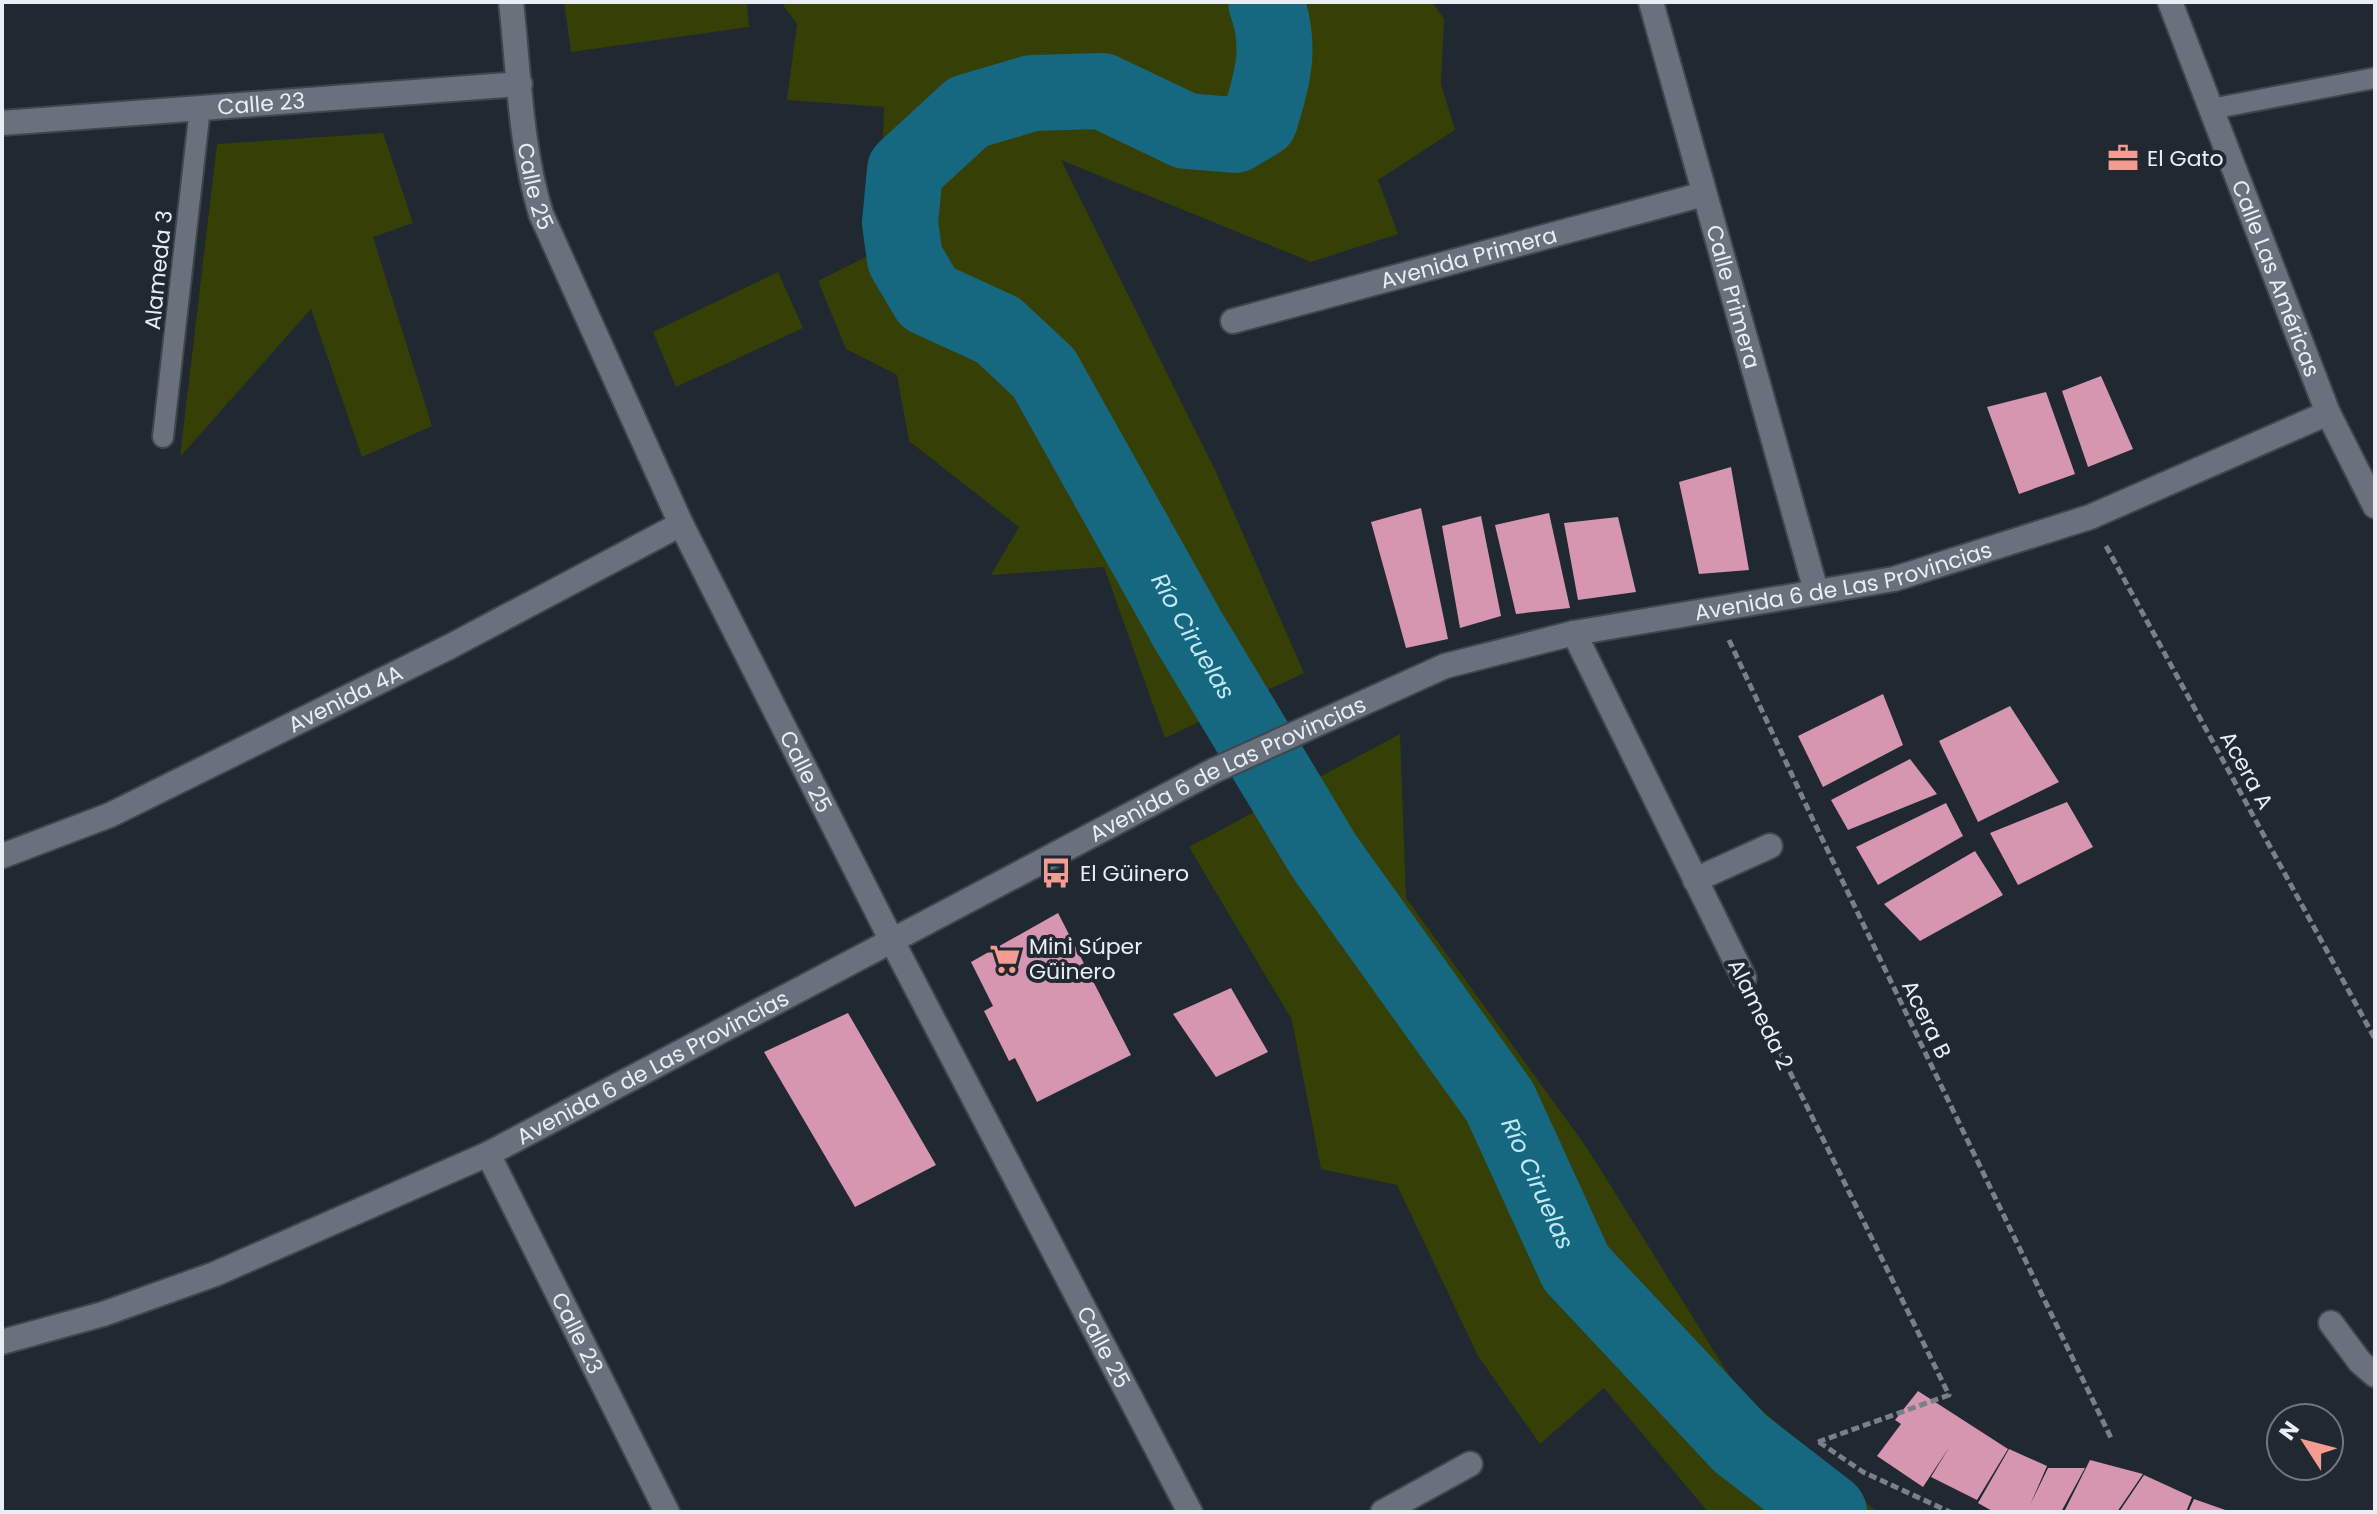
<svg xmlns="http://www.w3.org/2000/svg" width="2377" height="1514" viewBox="0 0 2377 1514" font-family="Poppins,sans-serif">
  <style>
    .green { fill: #363f06 }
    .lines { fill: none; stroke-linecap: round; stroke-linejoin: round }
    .river { stroke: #166880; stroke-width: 76 }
    .building { fill: #d696af }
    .lane-casing { stroke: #3f464e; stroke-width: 24 }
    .street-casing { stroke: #3f464e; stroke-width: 28 }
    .path { stroke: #798087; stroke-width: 5; stroke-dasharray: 8 4; stroke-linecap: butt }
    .lane { stroke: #68717c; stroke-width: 20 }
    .street { stroke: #68717c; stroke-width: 24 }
    .labels { text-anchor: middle; stroke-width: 8; stroke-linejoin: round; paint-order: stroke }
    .street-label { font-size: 22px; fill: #e9eef4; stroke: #202831 }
    .poi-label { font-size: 22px; fill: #e9eef4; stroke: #202831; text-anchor: start }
    .water-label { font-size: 24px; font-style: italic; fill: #c1e8f7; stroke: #202831 }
  </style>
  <rect width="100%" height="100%" fill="#202831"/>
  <path class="green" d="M564 2H747L749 27 571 52Z
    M781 2H1432L1444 19 1441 84 1455 130 1378 180 1398 234 1311 262 1061 160 1215 470 1304 673 1165 738 1104 567 991 575 1019 527 909 441 897 375 846 349 818 281 879 250 884 107 787 100 797 24Z
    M383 133 413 223 373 237 432 426 362 457 311 309 180 457 217 144Z
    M778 272 803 328 676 387 653 332Z
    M1400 734 1406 898 1587 1148 1737 1388 1877 1512H1708L1604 1388 1540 1444 1478 1356 1397 1185 1321 1169 1292 1020 1189 847Z"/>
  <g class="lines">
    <path class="river" id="s1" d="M1266 2C1282 46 1273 77 1260 120L1235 135 1186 131 1102 91 1032 93 968 112 905 170 900 223 905 259 928 298 998 330 1044 373 1188 630 1324 856 1500 1102 1576 1268 1740 1443 1829 1512"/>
  </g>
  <path class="building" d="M2101 376 2133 449 2088 467 2062 391Z
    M2046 392 2075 474 2019 494 1987 407Z
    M1731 467 1749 570 1699 574 1679 482Z
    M1421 508 1448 639 1406 648 1371 522Z
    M1549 513 1570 608 1516 614 1495 525Z
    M1481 516 1501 616 1460 628 1442 526Z
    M1618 517 1636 592 1578 600 1564 523Z
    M1883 694 1903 745 1823 787 1798 736Z
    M2010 706 2059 782 1978 822 1939 741Z
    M1910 759 1937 794 1848 830 1831 800Z
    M2067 802 2093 847 2018 885 1990 833Z
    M1946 803 1963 836 1878 885 1856 847Z
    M1975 851 2003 895 1920 941 1884 904Z
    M1058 913 1131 1055 1037 1102 1015 1058 1009 1061 984 1011 993 1006 971 962Z
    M1231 988 1268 1052 1216 1077 1173 1014Z
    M848 1013 936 1165 855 1207 764 1052Z
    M1918 1391 2008 1449 1977 1500 1931 1477 1950 1446 1923 1487 1877 1456 1901 1424 1895 1420Z
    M2009 1449 2047 1466 2030 1505 2048 1468H2085L2061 1512H1994L1978 1503Z
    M2090 1460 2143 1474 2117 1512H2064Z
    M2144 1475 2192 1497 2186 1512H2119Z
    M2194 1499 2231 1512H2188Z"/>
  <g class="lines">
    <g class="lane-casing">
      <path id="lane" d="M2211 109 2375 78
        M163 437 200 108"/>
    </g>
    <g class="street-casing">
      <g id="street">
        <path id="s2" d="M511 2C519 73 520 145 541 214L681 524 892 941 1190 1512"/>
        <path id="s3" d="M1651 2 1816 591"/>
        <path id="s4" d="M2170 2 2328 413 2375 506"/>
        <path id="s5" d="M2 123 520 84"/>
        <path id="s6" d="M1233 321 1704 194"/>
        <path d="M1574 633 1744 978"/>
        <path id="s7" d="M2 856 110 815 451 646 681 524"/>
        <path d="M1695 880 1770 846"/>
        <path id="s8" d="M488 1154 667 1512"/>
        <path d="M2331 1323 2360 1362 2375 1375"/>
        <path id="s9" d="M2 1342 103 1314 215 1274 488 1154 1213 771 1445 666 1574 633 1894 579 2090 517 2328 413"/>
        <path d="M1383 1512 1470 1464"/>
      </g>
    </g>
    <path class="path" d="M2106 546 2375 1039
      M1729 640 1814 822 2112 1440
      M1758 1007 1949 1395 1818 1442
      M1819 1442 1863 1472 1950 1512"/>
    <use href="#lane" class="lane"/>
    <use href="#street" class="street"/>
  </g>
  <defs>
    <g id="office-bare" transform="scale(2.4)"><path d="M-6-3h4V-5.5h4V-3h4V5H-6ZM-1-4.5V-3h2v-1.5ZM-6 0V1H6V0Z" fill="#f59c92" stroke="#202831" stroke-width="2.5" paint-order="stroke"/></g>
    <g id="bus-bare" transform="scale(2.4)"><path d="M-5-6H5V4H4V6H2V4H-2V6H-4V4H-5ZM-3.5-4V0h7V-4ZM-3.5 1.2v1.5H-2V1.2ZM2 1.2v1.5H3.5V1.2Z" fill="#f59c92" stroke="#202831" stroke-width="2.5" paint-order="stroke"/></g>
    <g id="supermarket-bare" transform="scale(2.4)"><path d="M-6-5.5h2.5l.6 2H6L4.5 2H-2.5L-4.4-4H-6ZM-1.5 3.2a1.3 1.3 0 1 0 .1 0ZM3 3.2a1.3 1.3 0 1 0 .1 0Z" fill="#f59c92" stroke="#202831" stroke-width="2.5" paint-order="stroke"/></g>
  </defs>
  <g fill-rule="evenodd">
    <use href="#office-bare" x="2123" y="158"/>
    <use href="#bus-bare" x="1056" y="873"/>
    <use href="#supermarket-bare" x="1005" y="959"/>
  </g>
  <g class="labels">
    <g class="street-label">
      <text dy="8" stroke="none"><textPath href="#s5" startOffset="260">Calle 23</textPath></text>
      <text dy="8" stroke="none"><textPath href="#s2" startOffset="186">Calle 25</textPath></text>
      <text dy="8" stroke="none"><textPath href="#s6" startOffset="244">Avenida Primera</textPath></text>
      <text transform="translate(158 270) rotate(-84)" y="8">Alameda 3</text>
      <text dy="8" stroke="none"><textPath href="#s4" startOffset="296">Calle Las Américas</textPath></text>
      <text dy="8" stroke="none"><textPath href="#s3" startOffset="306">Calle Primera</textPath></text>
      <text dy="8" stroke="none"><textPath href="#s9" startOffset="2004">Avenida 6 de Las Provincias</textPath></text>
      <text dy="8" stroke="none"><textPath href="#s7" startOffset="378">Avenida 4A</textPath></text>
      <text dy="8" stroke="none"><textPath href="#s9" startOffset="1356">Avenida 6 de Las Provincias</textPath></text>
      <text transform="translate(2247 770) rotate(61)" y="8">Acera A</text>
      <text dy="8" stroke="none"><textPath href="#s2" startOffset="832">Calle 25</textPath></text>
      <text transform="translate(1761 1014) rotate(64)" y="8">Alameda 2</text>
      <text transform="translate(1927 1019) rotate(64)" y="8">Acera B</text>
      <text dy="8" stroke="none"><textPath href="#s9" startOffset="708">Avenida 6 de Las Provincias</textPath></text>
      <text dy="8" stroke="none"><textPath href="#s8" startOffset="200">Calle 23</textPath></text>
      <text dy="8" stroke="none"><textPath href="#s2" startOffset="1480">Calle 25</textPath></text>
    </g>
    <g class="poi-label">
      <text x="2147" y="166">El Gato</text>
      <text x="1080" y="881">El Güinero</text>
      <text x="1029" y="954">Mini Súper<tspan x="1029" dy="25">Güinero</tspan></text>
    </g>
    <g class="water-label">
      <text dy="8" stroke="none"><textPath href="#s1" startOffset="1092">Río Ciruelas</textPath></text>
      <text dy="8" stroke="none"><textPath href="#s1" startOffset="1740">Río Ciruelas</textPath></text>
    </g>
  </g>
  <rect width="2377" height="1514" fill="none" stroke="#e9eef4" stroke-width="8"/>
  <g transform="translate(2305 1442) rotate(306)"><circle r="38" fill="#202831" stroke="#70777f" stroke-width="2"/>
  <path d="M0-6L14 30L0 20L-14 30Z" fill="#f59c92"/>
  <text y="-12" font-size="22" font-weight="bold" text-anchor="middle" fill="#e9eef4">N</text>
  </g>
</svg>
